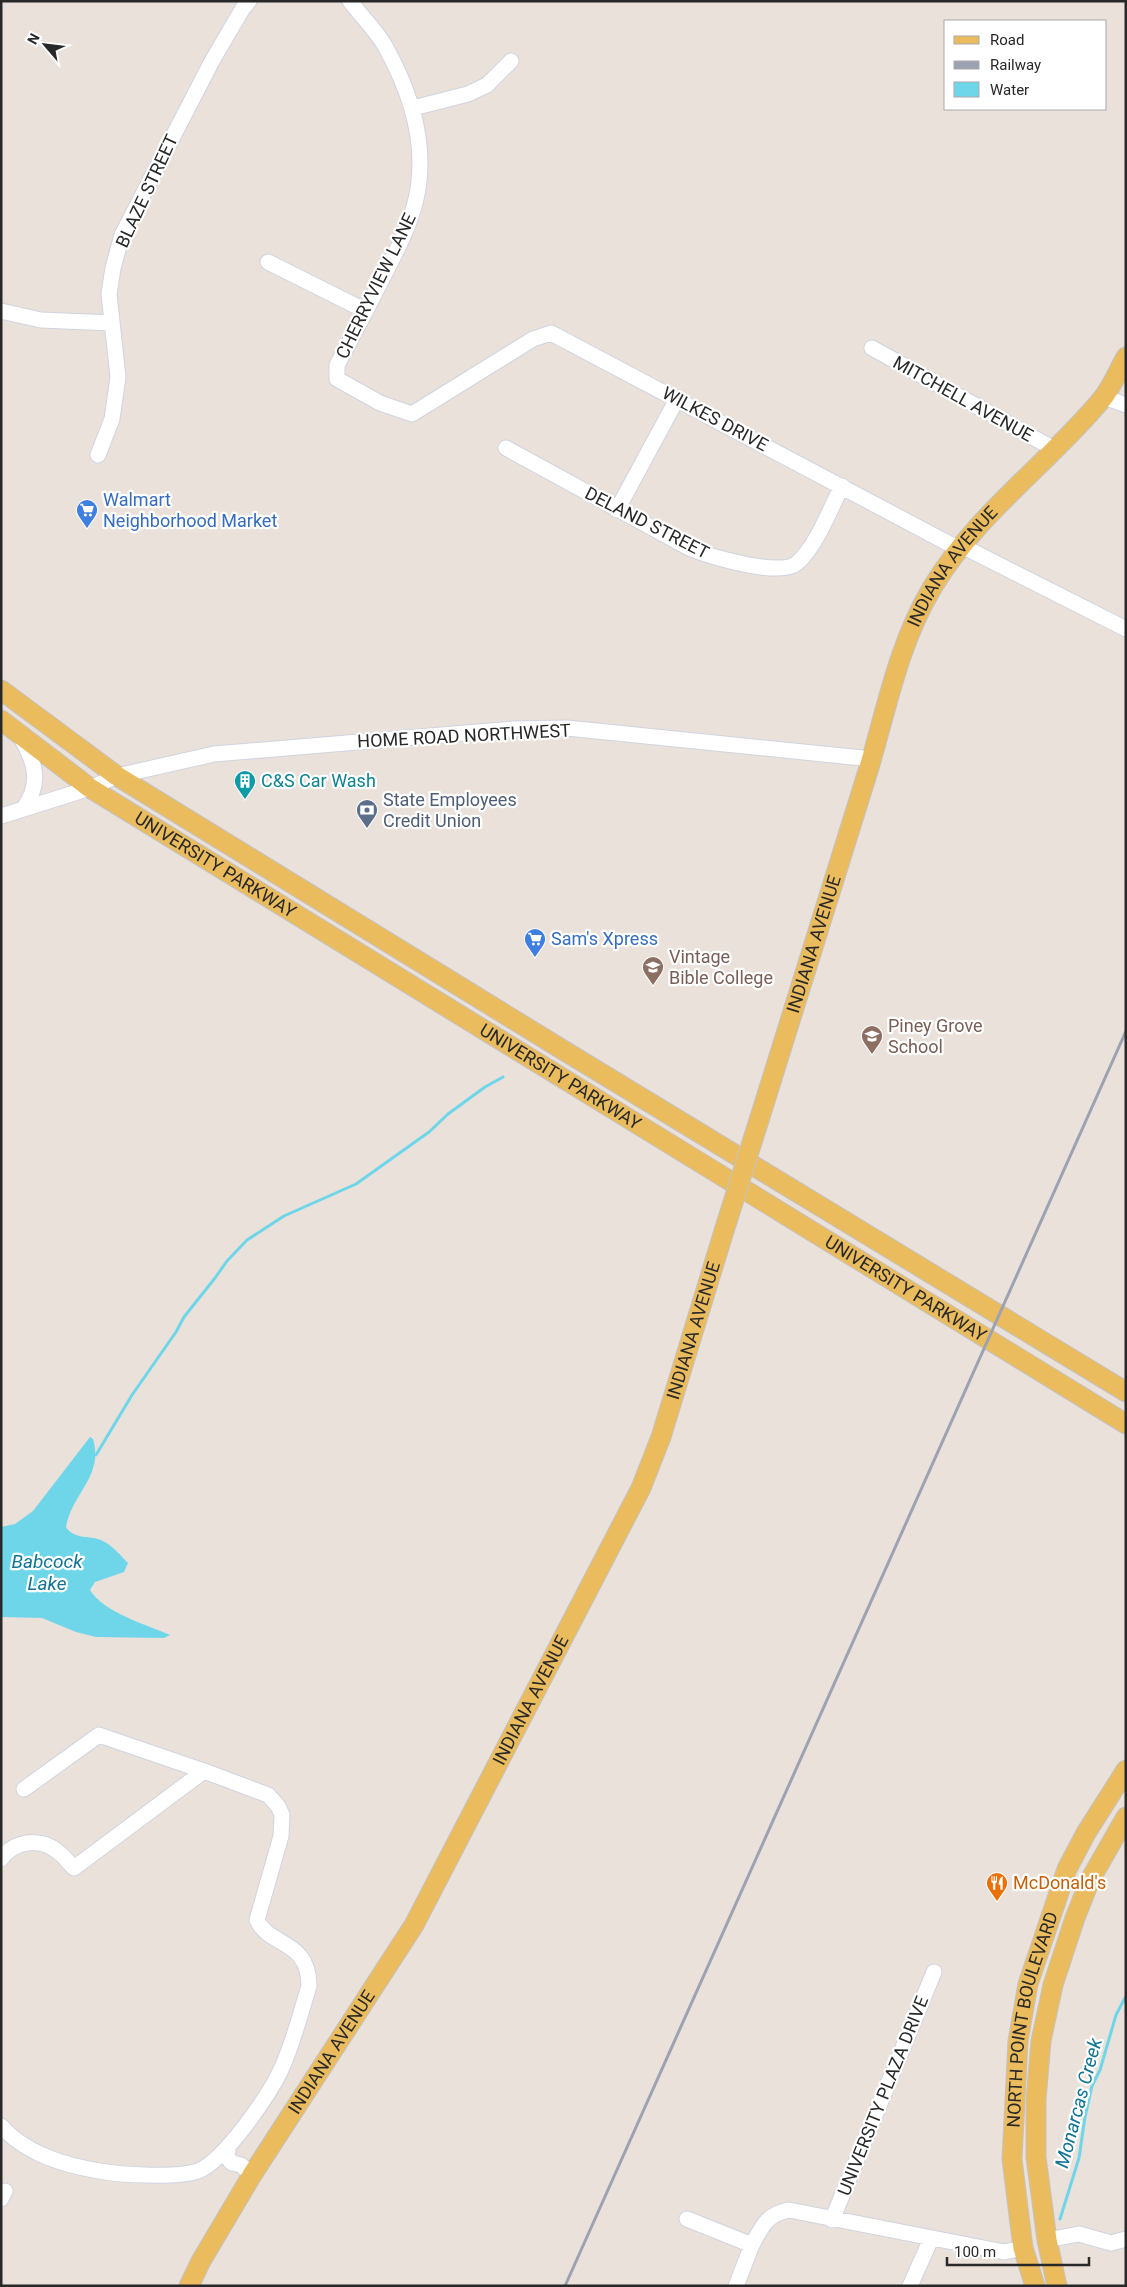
<svg xmlns="http://www.w3.org/2000/svg" width="1127" height="2287" viewBox="0 0 1127 2287" font-family="Roboto,sans-serif">
  <style>
    .water { fill: #6fd6ea }
    .lines { fill: none; stroke-linecap: round; stroke-linejoin: round }
    .stream { stroke: #6fd6ea; stroke-width: 3 }
    .minor-casing { stroke: #cfd4e1; stroke-width: 17 }
    .major-casing { stroke: #c3c3c3; stroke-width: 21 }
    .minor { stroke: #fff; stroke-width: 15 }
    .major { stroke: #ebbc5e; stroke-width: 19 }
    .rail { stroke: #9da2b2; stroke-width: 3 }
    .major-bridge-casing { stroke: #c3c3c3; stroke-width: 21; stroke-linecap: butt }
    .major-bridge { stroke: #ebbc5e; stroke-width: 19 }
    .labels { text-anchor: middle; stroke-width: 4.5; stroke-linejoin: round; paint-order: stroke }
    .street-label { font-size: 18px; fill: #282828; stroke: #fff }
    .shop-label { font-size: 18px; fill: #366cbe; stroke: #fff; text-anchor: start }
    .culture-label { font-size: 18px; fill: #0d838f; stroke: #fff; text-anchor: start }
    .service-label { font-size: 18px; fill: #4e5e75; stroke: #fff; text-anchor: start }
    .education-label { font-size: 18px; fill: #785e54; stroke: #fff; text-anchor: start }
    .food-label { font-size: 18px; fill: #c56008; stroke: #fff; text-anchor: start }
    .water-label { font-size: 19px; font-style: italic; fill: #117393; stroke: #fff }
  </style>
  <rect width="100%" height="100%" fill="#eae1da"/>
  <path class="water" d="M90 1437 93 1439C104 1476 72 1493 66 1527 73 1540 92 1535 103 1541 114 1547 120 1555 128 1563L124 1572 95 1582 90 1590C103 1612 147 1625 170 1635L164 1638 96 1637 76 1632 42 1618 1 1617V1527L15 1524 33 1511Z"/>
  <g class="lines">
    <path class="stream" d="M96 1455 132 1395 176 1332 184 1317 215 1278 227 1261 247 1240 284 1216 356 1184 429 1132 448 1114 485 1087 503 1077
      M1060 2219 1079 2158 1085 2117 1092 2086 1100 2070 1116 2015 1126 1996"/>
    <g class="minor-casing">
      <path id="minor" d="M350 1C361 16 376 30 385 46 409 89 426 139 418 189 413 221 396 252 381 281 367 309 352 337 337 365V379L380 403 412 414 533 339 551 333 959 549
        M413 108 468 94 487 85 511 61
        M268 262 366 311
        M1 311 41 320 112 323
        M872 348 1054 449
        M1104 397 1126 405
        M506 448 689 548C709 556 780 578 797 563 816 547 830 509 842 486
        M98 455 112 419 118 377 109 294 113 268 122 235 212 61 243 8 249 1
        M617 510 677 399
        M962 546 1126 629
        M20 736C35 762 42 782 24 808
        M1 816 90 788 117 776 214 754 513 729 567 728 872 759
        M24 1789 99 1735 204 1771
        M1 1859C14 1841 39 1837 57 1851 63 1855 68 1862 74 1868L204 1771 268 1795 278 1806 282 1815 281 1836 257 1920C269 1947 309 1939 309 1986 301 2012 294 2040 283 2065 273 2091 224 2161 198 2171 179 2178 121 2175 99 2171 64 2165 26 2154 1 2126
        M228 2151 226 2156 232 2163 241 2165 252 2175
        M1 2199 5 2191
        M687 2219 752 2245C762 2226 767 2214 789 2210L1004 2252 1023 2248
        M832 2220 934 1972
        M1047 2240 1079 2234 1111 2243 1126 2239
        M736 2286 752 2245
        M910 2286 931 2239"/>
    </g>
    <g class="major-casing">
      <g id="major">
        <path d="M1 690 117 776 563 1050 1126 1392"/>
        <path id="s1" d="M1 720 90 788 1126 1424"/>
        <path id="s2" d="M760 1117C796 1002 832 886 868 771 887 708 898 645 932 588 976 514 1048 464 1102 399 1112 387 1118 371 1126 357"/>
        <path id="s3" d="M189 2286 201 2261 252 2175 414 1925 641 1488 661 1437 724 1231"/>
        <path id="s4" d="M1035 2286 1023 2248 1012 2159 1018 2041 1028 1984 1067 1869 1086 1833 1126 1770"/>
        <path d="M1057 2286 1047 2240 1036 2157V2100L1041 2041 1053 1985 1075 1918 1090 1880 1126 1817"/>
      </g>
    </g>
    <use href="#minor" class="minor"/>
    <use href="#major" class="major"/>
    <path class="rail" d="M565 2286 1126 1031"/>
    <g class="major-bridge-casing">
      <path id="major-bridge" d="M724 1231 760 1117"/>
    </g>
    <use href="#major-bridge" class="major-bridge"/>
  </g>
  <defs>
    <g id="supermarket-pin" transform="scale(1.125)"><path d="M0 17L-7.5 6A9.5 9.5 0 1 1 7.5 6Z" fill="#3f7fe0" stroke="#fff"/><path d="M-6-5.5h2.5l.6 2H6L4.5 2H-2.5L-4.4-4H-6ZM-1.5 3.2a1.3 1.3 0 1 0 .1 0ZM3 3.2a1.3 1.3 0 1 0 .1 0Z" fill="#fff"/></g>
    <g id="building-pin" transform="scale(1.125)"><path d="M0 17L-7.5 6A9.5 9.5 0 1 1 7.5 6Z" fill="#0f9aa8" stroke="#fff"/><path d="M-4-6H4V6H1V3H-1V6H-4ZM-2.5-4.3h1.7v1.8h-1.7ZM.8-4.3h1.7v1.8H.8ZM-2.5-1h1.7V.8h-1.7ZM.8-1h1.7V.8H.8Z" fill="#fff"/></g>
    <g id="bank-pin" transform="scale(1.125)"><path d="M0 17L-7.5 6A9.5 9.5 0 1 1 7.5 6Z" fill="#5c6f8a" stroke="#fff"/><path d="M-6-4H6V4H-6ZM0-2.3a2.3 2.3 0 1 0 0 4.6a2.3 2.3 0 1 0 0-4.6Z" fill="#fff"/></g>
    <g id="university-pin" transform="scale(1.125)"><path d="M0 17L-7.5 6A9.5 9.5 0 1 1 7.5 6Z" fill="#8d6e63" stroke="#fff"/><path d="M0-5L7-2L0 1L-7-2ZM-4 1L0 2.5L4 1V4Q0 6-4 4Z" fill="#fff"/></g>
    <g id="school-pin" transform="scale(1.125)"><path d="M0 17L-7.5 6A9.5 9.5 0 1 1 7.5 6Z" fill="#8d6e63" stroke="#fff"/><path d="M0-5L7-2L0 1L-7-2ZM-4 1L0 2.5L4 1V4Q0 6-4 4Z" fill="#fff"/></g>
    <g id="restaurant-pin" transform="scale(1.125)"><path d="M0 17L-7.5 6A9.5 9.5 0 1 1 7.5 6Z" fill="#e8710a" stroke="#fff"/><path d="M-5-6h1v4h1v-4h1v4h1v-4h1v5L-1.5 .5V6h-2V.5L-5-1ZM5-6V6H3V1.5H1.5Q1.5-4 5-6Z" fill="#fff"/></g>
  </defs>
  <g fill-rule="evenodd">
    <use href="#supermarket-pin" x="87" y="510"/>
    <use href="#building-pin" x="245" y="781"/>
    <use href="#bank-pin" x="367" y="810"/>
    <use href="#supermarket-pin" x="535" y="939"/>
    <use href="#university-pin" x="653" y="967"/>
    <use href="#school-pin" x="872" y="1036"/>
    <use href="#restaurant-pin" x="997" y="1883"/>
  </g>
  <g class="labels">
    <g class="street-label">
      <text transform="translate(147 191) rotate(-65)" y="6">BLAZE STREET</text>
      <text transform="translate(376 286) rotate(-64)" y="6">CHERRYVIEW LANE</text>
      <text transform="translate(963 399) rotate(29)" y="6">MITCHELL AVENUE</text>
      <text transform="translate(715 419) rotate(28)" y="6">WILKES DRIVE</text>
      <text transform="translate(647 523) rotate(27)" y="6">DELAND STREET</text>
      <text dy="6" stroke="none"><textPath href="#s2" startOffset="586">INDIANA AVENUE</textPath></text>
      <text transform="translate(464 736) rotate(-3)" y="6">HOME ROAD NORTHWEST</text>
      <text dy="6" stroke="none"><textPath href="#s1" startOffset="259">UNIVERSITY PARKWAY</textPath></text>
      <text dy="6" stroke="none"><textPath href="#s2" startOffset="181">INDIANA AVENUE</textPath></text>
      <text dy="6" stroke="none"><textPath href="#s1" startOffset="664">UNIVERSITY PARKWAY</textPath></text>
      <text dy="6" stroke="none"><textPath href="#s1" startOffset="1069">UNIVERSITY PARKWAY</textPath></text>
      <text dy="6" stroke="none"><textPath href="#s3" startOffset="1084">INDIANA AVENUE</textPath></text>
      <text dy="6" stroke="none"><textPath href="#s3" startOffset="679">INDIANA AVENUE</textPath></text>
      <text dy="6" stroke="none"><textPath href="#s4" startOffset="271">NORTH POINT BOULEVARD</textPath></text>
      <text dy="6" stroke="none"><textPath href="#s3" startOffset="274">INDIANA AVENUE</textPath></text>
      <text transform="translate(883 2096) rotate(-68)" y="6">UNIVERSITY PLAZA DRIVE</text>
    </g>
    <g class="shop-label">
      <text x="103" y="506">Walmart<tspan x="103" dy="21">Neighborhood Market</tspan></text>
      <text x="551" y="945">Sam's Xpress</text>
    </g>
    <g class="culture-label">
      <text x="261" y="787">C&amp;S Car Wash</text>
    </g>
    <g class="service-label">
      <text x="383" y="806">State Employees<tspan x="383" dy="21">Credit Union</tspan></text>
    </g>
    <g class="education-label">
      <text x="669" y="963">Vintage<tspan x="669" dy="21">Bible College</tspan></text>
      <text x="888" y="1032">Piney Grove<tspan x="888" dy="21">School</tspan></text>
    </g>
    <g class="food-label">
      <text x="1013" y="1889">McDonald's</text>
    </g>
    <g class="water-label">
      <text x="47" y="1568">Babcock<tspan x="47" dy="22">Lake</tspan></text>
      <text transform="translate(1078 2103) rotate(-75)" y="7">Monarcas Creek</text>
    </g>
  </g>
  <rect width="1127" height="2287" fill="none" stroke="#282828" stroke-width="5"/>
  <rect x="944" y="20" width="162" height="90" fill="#ffffff" stroke="#a9a9a9"/>
  <rect x="954" y="36" width="25" height="8" fill="#ebbc5e" stroke="#a9a9a9"/>
  <text x="990" y="45" font-size="15" fill="#282828">Road</text>
  <rect x="954" y="61" width="25" height="8" fill="#9da2b2" stroke="#a9a9a9"/>
  <text x="990" y="70" font-size="15" fill="#282828">Railway</text>
  <rect x="954" y="82" width="25" height="15" fill="#6fd6ea" stroke="#a9a9a9"/>
  <text x="990" y="95" font-size="15" fill="#282828">Water</text>
  <g transform="translate(45 45) rotate(298)" stroke="#ffffff" stroke-width="4" paint-order="stroke">
  <path d="M0-4L9 19L0 12L-9 19Z" fill="#282828"/>
  <text y="-8" font-size="14" font-weight="bold" text-anchor="middle" fill="#282828">N</text>
  </g>
  <path d="M947 2257v8h142v-8" fill="none" stroke="#282828" stroke-width="2.5"/>
  <text x="954" y="2257" font-size="15" fill="#282828" stroke="#ffffff" stroke-width="4" paint-order="stroke">100 m</text>
</svg>
